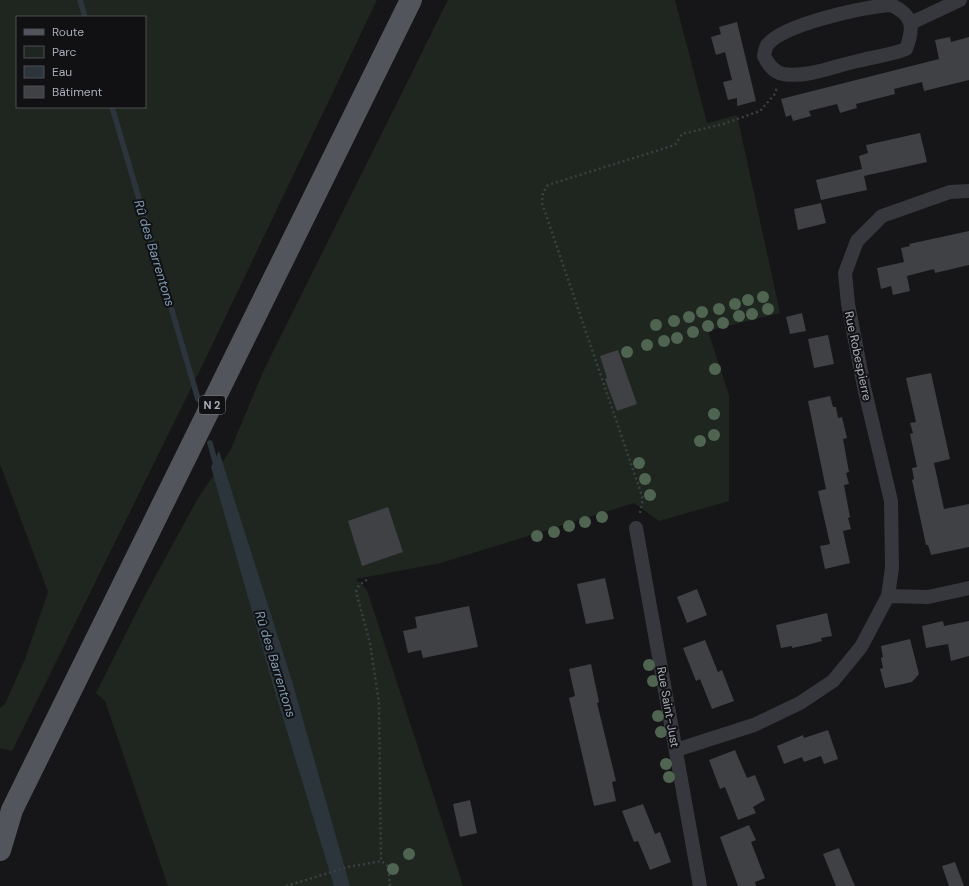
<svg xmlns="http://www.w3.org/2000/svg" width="969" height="886" viewBox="0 0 969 886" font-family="'DM Sans',sans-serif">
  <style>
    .green { fill: #1e261f; fill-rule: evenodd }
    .water { fill: #2c353c }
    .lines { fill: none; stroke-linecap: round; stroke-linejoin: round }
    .stream { stroke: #2c353c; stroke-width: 5.5 }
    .building { fill: #404145 }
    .path { stroke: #3d3f44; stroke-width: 2.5; stroke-dasharray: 2 3; stroke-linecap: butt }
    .street { stroke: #37383d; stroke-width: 14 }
    .primary { stroke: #53555c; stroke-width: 22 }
    .tree { fill: #506452 }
    .labels { text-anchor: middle; stroke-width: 4; stroke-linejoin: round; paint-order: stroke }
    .shield { fill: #111113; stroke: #7b7e86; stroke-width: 1 }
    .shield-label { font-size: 11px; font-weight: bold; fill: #a8adb8 }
    .street-label { font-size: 12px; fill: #a8adb8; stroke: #111113 }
    .water-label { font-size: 13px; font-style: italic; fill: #7f9bb3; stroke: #111113 }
  </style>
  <rect width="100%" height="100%" fill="#161618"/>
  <path class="green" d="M0 0H377L202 366 12 751 0 748V708L5 704 25 659 48 592 0 464ZM17 17H145V107H17Z
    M448 0H675L707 123 737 115 780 313 708 331 729 395V501L659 521 634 503 441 563 356 579 367 590 463 886H168L105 701 96 693 143 599 198 498 230 451 263 372Z"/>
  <path class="water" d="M219 451 292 681 350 886H334L273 685 211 467Z"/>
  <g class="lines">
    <path class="stream" d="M80 0 85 17
      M112 107 198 399
      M210 443 216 465"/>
  </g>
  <path class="building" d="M737 22 756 101 737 106V98L728 100 723 82 732 80 725 52 716 55 711 37 721 34 719 27Z
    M950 37 951 42 969 37V80L924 91 922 82 894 89 895 94 856 104 857 108 840 113 837 104 809 111 811 116 793 121 791 115 786 117 781 99 939 59 935 40Z
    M920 133 927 162 864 176 867 190 821 200 816 180 862 169 859 156 868 153 866 145Z
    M821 203 826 223 798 230 794 209Z
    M969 231V265L935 273 934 269 907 276 910 291 893 295 891 286 881 289 877 268 904 262 901 248 910 246 909 244Z
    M802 313 806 331 790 334 786 317Z
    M828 335 834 364 814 368 808 339Z
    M618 350 637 404 617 411 605 379 607 378 600 356Z
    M931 373 950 459 934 463 944 509 969 504V547L931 555 928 545H926L912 480 914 479 912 468 917 467 910 434 913 433 910 423 916 422 906 378Z
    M830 396 833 407H836L838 418 842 417 847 438 843 439 849 472 846 473 849 484 844 485 850 517 848 518 851 529 843 531 850 563 825 569 820 546 830 544 818 491 826 489 808 401Z
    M388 507 403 552 362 566 348 521Z
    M605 578 614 619 586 624 577 584Z
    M697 589 707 615 687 623 677 597Z
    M469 606 478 647 423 658 421 650 408 653 403 631 417 628 415 617Z
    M827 613 832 636 821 638 822 641 811 644 792 648V646L781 648 776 625Z
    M943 621 944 626 969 621V656L951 661 948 644 926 648 922 626Z
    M910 639 919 674 912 682 885 688 880 669 883 668 881 658 883 657 881 646Z
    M705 640 718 672 722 670 734 701 712 709 700 679 696 681 683 648Z
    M591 664 599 702 597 703 616 781 612 782 616 801 594 806 569 698 575 696 569 669Z
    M828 730 838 759 824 764 821 756 804 762 802 757 784 764 777 746 803 735 804 738Z
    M735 750 747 778 755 775 765 800 753 807 756 813 738 820 725 787 720 789 709 760Z
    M470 800 477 833 460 837 453 804Z
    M643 804 655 834 660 832 671 862 650 870 638 841 634 842 622 811Z
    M749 825 756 840 751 842 765 878 755 882 756 886H738L720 837Z
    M839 848 843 858 855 886H836L823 854Z
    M955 862 964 886H949L942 866Z"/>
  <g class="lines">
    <path class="path" d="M640 513 643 499 542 203 543 192 548 185 675 145 682 134 723 124 760 111 774 95 777 88
      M367 580 359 585 356 592 370 643 379 703 381 861
      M286 886 348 867 381 861 388 866 390 886"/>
    <path class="street" d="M891 5C914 15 914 28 906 49 890 55 874 57 858 61 834 66 808 78 783 74 773 72 768 64 764 56 765 52 765 47 768 44 785 24 863 7 891 5Z
      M911 23 960 0
      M636 528 700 886
      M888 596 928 597 969 588
      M676 750 754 725 800 703 833 681 861 647 888 596 892 568 891 501 864 387 848 304 845 273 857 241 882 216 950 192 969 191"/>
    <path class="primary" d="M0 850 12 810 411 0"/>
  </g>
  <g class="tree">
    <circle cx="763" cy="297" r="6"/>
    <circle cx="748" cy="300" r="6"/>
    <circle cx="735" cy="304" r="6"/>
    <circle cx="719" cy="309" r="6"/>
    <circle cx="768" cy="309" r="6"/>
    <circle cx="702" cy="312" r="6"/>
    <circle cx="752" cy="314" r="6"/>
    <circle cx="739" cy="316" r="6"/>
    <circle cx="689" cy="317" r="6"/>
    <circle cx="674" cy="321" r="6"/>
    <circle cx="723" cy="323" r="6"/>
    <circle cx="656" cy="325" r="6"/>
    <circle cx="708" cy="326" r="6"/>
    <circle cx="693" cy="332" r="6"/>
    <circle cx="677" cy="338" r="6"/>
    <circle cx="664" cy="341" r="6"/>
    <circle cx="647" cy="345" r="6"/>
    <circle cx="627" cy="352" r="6"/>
    <circle cx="715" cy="369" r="6"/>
    <circle cx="714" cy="414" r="6"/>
    <circle cx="714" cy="435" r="6"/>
    <circle cx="700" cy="441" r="6"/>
    <circle cx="639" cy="463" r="6"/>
    <circle cx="645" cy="479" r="6"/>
    <circle cx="650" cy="495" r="6"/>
    <circle cx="602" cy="517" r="6"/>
    <circle cx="585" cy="522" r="6"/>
    <circle cx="569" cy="526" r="6"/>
    <circle cx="554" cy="532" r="6"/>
    <circle cx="537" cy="536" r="6"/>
    <circle cx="649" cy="665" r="6"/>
    <circle cx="653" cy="681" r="6"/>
    <circle cx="658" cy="716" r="6"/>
    <circle cx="661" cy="732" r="6"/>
    <circle cx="666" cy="764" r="6"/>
    <circle cx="669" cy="777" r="6"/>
    <circle cx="409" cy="854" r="6"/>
    <circle cx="393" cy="869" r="6"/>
  </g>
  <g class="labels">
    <rect class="shield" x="199" y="396" width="26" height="18" rx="3"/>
    <g class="shield-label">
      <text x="212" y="409">N 2</text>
    </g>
    <g class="street-label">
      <text transform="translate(858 356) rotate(78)" y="4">Rue Robespierre</text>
      <text transform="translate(668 707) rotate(80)" y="4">Rue Saint-Just</text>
    </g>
    <g class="water-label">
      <text transform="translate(155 253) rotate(73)" y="5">Rû des Barrentons</text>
      <text transform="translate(276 664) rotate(73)" y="5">Rû des Barrentons</text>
    </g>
  </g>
  <rect x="16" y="16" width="130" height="92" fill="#111113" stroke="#4d4f55"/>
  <rect x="24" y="29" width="20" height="6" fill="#53555c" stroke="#4d4f55"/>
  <text x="52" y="36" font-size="12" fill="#a8adb8">Route</text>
  <rect x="24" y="46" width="20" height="12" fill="#1e261f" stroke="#4d4f55"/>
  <text x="52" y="56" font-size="12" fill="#a8adb8">Parc</text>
  <rect x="24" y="66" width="20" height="12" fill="#2c353c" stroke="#4d4f55"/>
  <text x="52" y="76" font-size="12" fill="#a8adb8">Eau</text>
  <rect x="24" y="86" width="20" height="12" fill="#404145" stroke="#4d4f55"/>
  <text x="52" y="96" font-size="12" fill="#a8adb8">Bâtiment</text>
</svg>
